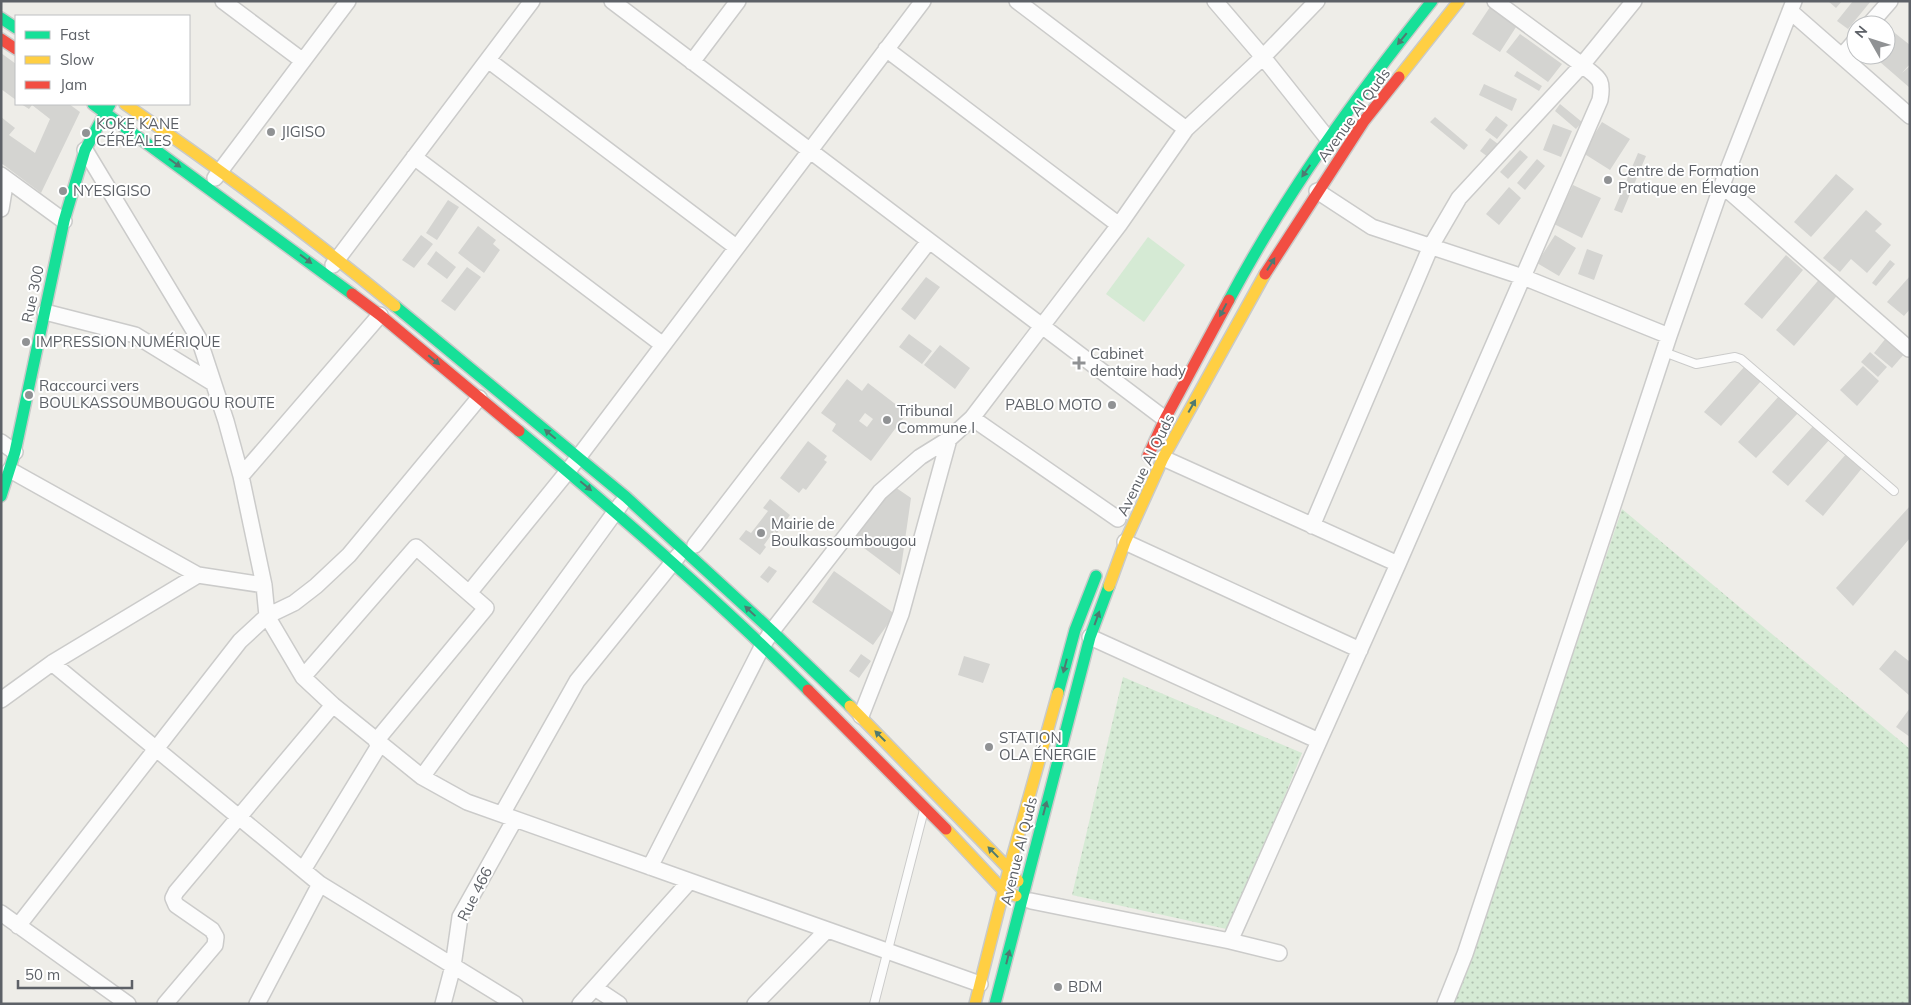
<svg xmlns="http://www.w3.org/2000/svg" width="1911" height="1005" viewBox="0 0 1911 1005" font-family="Mulish,sans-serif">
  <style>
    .grass { fill: url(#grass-dots) }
    .pitch { fill: #d5ead4 }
    .building { fill: #d4d4d1; fill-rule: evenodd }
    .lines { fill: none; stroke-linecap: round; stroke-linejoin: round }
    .lane-casing { stroke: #cbcbca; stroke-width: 10 }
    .street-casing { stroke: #cbcbca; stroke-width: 18 }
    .fast-casing { stroke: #c9cac9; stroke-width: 14 }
    .slow-casing { stroke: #c9cac9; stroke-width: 14 }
    .jam-casing { stroke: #c9cac9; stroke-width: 14 }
    .lane { stroke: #fcfcfc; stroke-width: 8 }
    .street { stroke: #fcfcfc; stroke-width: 15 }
    .fast { stroke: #16e098; stroke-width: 11 }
    .slow { stroke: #ffcf43; stroke-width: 11 }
    .jam { stroke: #f24e42; stroke-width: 11 }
    .oneway { fill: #4f7a71 }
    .poi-dot { fill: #909294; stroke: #fff; stroke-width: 2 }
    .labels { text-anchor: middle; stroke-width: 4; stroke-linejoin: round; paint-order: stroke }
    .street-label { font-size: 15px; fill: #5d6167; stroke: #fff }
    .poi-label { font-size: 15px; fill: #5d6167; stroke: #fff; text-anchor: start }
  </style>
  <defs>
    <pattern id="grass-dots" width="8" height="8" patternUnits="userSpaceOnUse" patternTransform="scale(1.25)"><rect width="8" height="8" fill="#d5ead4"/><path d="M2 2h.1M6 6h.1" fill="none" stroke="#b0c1b0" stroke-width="1.8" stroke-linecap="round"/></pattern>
  </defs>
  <rect width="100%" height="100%" fill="#eeede8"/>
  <path class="grass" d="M1622 509 1910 749V1004H1454L1465 975Z
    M1123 677 1302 753 1231 930 1072 895Z"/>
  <path class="pitch" d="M1148 237 1185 265 1144 322 1106 294Z"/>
  <path class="building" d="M1828 1H1842L1836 8Z
    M1853 1H1871L1848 29 1837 21Z
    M1490 7 1518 24 1500 52 1472 34Z
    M1886 26 1910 45V64L1902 73 1910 66V88L1872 55H1886Z
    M1520 34 1562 64 1548 82 1506 52Z
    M1 53 16 64V100L1 89Z
    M1517 71 1542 86 1539 91 1514 76Z
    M1484 84 1517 99 1512 111 1479 95Z
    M21 104H69L80 112 41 193 1 163V117L15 128 9 135 35 153 50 119 32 105 29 109Z
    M1560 104 1582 122 1576 129 1555 111Z
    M1496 116 1508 125 1497 139 1485 130Z
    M1435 117 1468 145 1464 150 1430 122Z
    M1602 122 1630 139 1610 170 1583 153Z
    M1553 124 1572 131 1561 157 1543 150Z
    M1490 138 1498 144 1488 157 1480 151Z
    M1520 150 1528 157 1508 179 1500 172Z
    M1638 153 1646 156 1622 213 1614 210Z
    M1537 159 1545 166 1525 190 1517 183Z
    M1836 174 1854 189 1811 237 1794 222Z
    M1573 185 1601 198 1582 238 1554 224Z
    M1509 187 1521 198 1499 225 1486 214Z
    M448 200 459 207 437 240 426 233Z
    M1866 210 1882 224 1875 231 1891 245 1867 273 1851 259 1840 272 1823 258Z
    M478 226 496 240 493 244 500 250 484 273 458 253Z
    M421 235 433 244 414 268 402 260Z
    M1555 235 1576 248 1559 276 1537 263Z
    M1587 249 1603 255 1594 280 1578 274Z
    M436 251 456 267 447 279 427 264Z
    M1786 255 1803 270 1762 319 1744 304Z
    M1890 260 1895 264 1876 286 1872 283Z
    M467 267 481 277 455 311 441 301Z
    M1822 276 1841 291 1794 346 1776 330Z
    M1910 276V309L1904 316 1887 302Z
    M926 277 940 287 915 320 901 309Z
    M909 334 932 351 922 364 899 347Z
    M1886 338 1905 353 1892 368 1874 353Z
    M940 345 970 368 955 389 924 365Z
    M1870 352 1887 367 1878 377 1861 362Z
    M1745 366 1761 381 1721 426 1704 412Z
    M1863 366 1879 381 1857 406 1840 390Z
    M847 379 862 391 868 383 907 413 871 461 832 431 836 424 821 413ZM865 413 873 419 867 427 859 421Z
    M1779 396 1798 413 1756 458 1738 442Z
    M1814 425 1830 439 1788 486 1772 472Z
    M808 441 827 456 824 460 827 462 806 490 803 488 799 493 780 478Z
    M1847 453 1863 467 1823 516 1805 501Z
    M892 485 911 498 900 575 852 539Z
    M770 499 790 515 777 533 774 531 764 545 766 547 760 555 739 539 746 530 751 533 768 511 763 508Z
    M1910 506V538L1853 606 1836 588Z
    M769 566 777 571 768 583 760 577Z
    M834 571 895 614 873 645 812 602Z
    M1895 650 1910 662V696L1879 669Z
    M861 654 871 661 859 678 849 671Z
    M964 656 990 664 983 683 958 675Z
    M1910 708V737L1896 727Z"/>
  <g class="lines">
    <g class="lane-casing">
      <path id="lane" d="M1664 352 1696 364 1735 357 1741 359 1894 491
        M874 1004 924 810"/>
    </g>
    <g class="street-casing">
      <path id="street" d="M223 1 303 61
        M612 1 1165 419
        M1017 1 1186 129
        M1215 1 1263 57 1328 139
        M1790 11 1910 116
        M1869 25 1890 1
        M886 49 1119 225
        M1842 56 1856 40
        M488 60 736 247
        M692 62 738 1
        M85 150 199 339 226 421 241 476 264 585 267 616 303 677 333 705 422 777 467 802 980 984
        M414 157 663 345
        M1 175 64 221
        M215 178 348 1
        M1722 185 1909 349
        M1317 191 1372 227 1523 277 1669 336
        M1 209 6 179
        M333 265 532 1
        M45 312 135 335 213 383
        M972 418 1118 519
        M1 442 15 452
        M1163 458 1398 564
        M10 470 198 575
        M241 476 380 315
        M1312 526 1431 246 1459 198 1582 65 1495 1
        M1125 542 1360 650
        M695 545 929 241
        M469 593 568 471 923 1
        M1090 637 1319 741
        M52 663 320 884 515 1004
        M303 677 416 547 486 608 376 741
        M1 700 52 663 198 575 264 585
        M861 716 901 614 949 439
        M422 777 621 504
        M502 814 577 681 678 556
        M650 867 763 645 772 631 880 492 920 457 949 439 972 418 1119 225 1186 129 1263 57 1317 1
        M303 870 380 744
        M1031 901 1230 941 1279 953
        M1 913 128 1004
        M18 926 240 641 267 616 294 603 316 586 349 555 479 398
        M1230 941 1398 564 1600 100C1604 78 1598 78 1582 65L1634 1
        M595 988 619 1004
        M165 1004 215 945 216 937 212 930 176 905 173 898 176 892 333 705
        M257 1004 320 884
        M443 1004 453 966 460 917 515 819
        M580 1004 689 882
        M755 1004 827 930
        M1445 1004 1465 954 1669 336 1722 185 1794 1"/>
    </g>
    <g class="fast-casing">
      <path id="fast" d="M1 18 16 28
        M93 104 352 294
        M1229 300C1286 193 1357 95 1432 1
        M395 306 626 497 772 631 850 706
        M519 431C619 514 717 599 808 690
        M1 496 15 452 64 221 85 150 110 104
        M1058 693 1075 630 1096 576
        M995 1004 1090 637 1109 586"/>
    </g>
    <g class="slow-casing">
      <path id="slow" d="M1399 77 1459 1
        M125 104C218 168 308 234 395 306
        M1109 586 1125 542 1163 458 1265 274
        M850 706 1009 869 1018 881
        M946 829 1004 891 1016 896
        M975 1004 1009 869 1058 693"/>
    </g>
    <g class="jam-casing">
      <path id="jam" d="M1 39 16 49
        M1265 274 1364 121 1399 77
        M352 294 380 315 519 431
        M1148 456 1165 419 1229 300
        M808 690 946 829"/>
    </g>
    <use href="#lane" class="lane"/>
    <use href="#street" class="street"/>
    <use href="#fast" class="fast"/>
    <use href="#slow" class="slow"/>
    <use href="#jam" class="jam"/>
  </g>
  <defs><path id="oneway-solid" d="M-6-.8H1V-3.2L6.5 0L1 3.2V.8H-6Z" transform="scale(1.25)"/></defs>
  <g class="oneway">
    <use href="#oneway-solid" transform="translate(1402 39) rotate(129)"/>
    <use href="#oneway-solid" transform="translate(175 163) rotate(36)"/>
    <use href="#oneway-solid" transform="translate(1306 171) rotate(125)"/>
    <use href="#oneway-solid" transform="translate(306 259) rotate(37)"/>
    <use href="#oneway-solid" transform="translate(1271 264) rotate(-58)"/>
    <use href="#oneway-solid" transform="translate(1223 310) rotate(118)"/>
    <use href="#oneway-solid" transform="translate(434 360) rotate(40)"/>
    <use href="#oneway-solid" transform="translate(1192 406) rotate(-61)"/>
    <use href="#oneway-solid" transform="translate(550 434) rotate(-140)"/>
    <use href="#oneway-solid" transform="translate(586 486) rotate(40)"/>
    <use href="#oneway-solid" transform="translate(750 611) rotate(-137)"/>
    <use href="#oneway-solid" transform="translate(1097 618) rotate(-70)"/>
    <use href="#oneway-solid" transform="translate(1065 666) rotate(105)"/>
    <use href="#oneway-solid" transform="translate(880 736) rotate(-135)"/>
    <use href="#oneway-solid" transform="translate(1045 808) rotate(-75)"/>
    <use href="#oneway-solid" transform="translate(993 852) rotate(-134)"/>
    <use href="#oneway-solid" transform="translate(1008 957) rotate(-76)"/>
  </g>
  <g class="poi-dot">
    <circle cx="271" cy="132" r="5"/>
    <circle cx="86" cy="133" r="5"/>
    <circle cx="1608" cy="180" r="5"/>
    <circle cx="63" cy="191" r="5"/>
    <circle cx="26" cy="342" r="5"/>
    <path d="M1076.5 355.5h5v5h5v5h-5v5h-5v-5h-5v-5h5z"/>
    <circle cx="29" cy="395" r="5"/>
    <circle cx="1112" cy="405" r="5"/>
    <circle cx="887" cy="420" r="5"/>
    <circle cx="761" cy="533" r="5"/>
    <circle cx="989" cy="747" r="5"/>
    <circle cx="1058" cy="987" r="5"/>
  </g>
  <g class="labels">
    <g class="street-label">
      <text transform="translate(1354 115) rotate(-54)" y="5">Avenue Al Quds</text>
      <text transform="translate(33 294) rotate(-78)" y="5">Rue 300</text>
      <text transform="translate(1146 465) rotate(-64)" y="5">Avenue Al Quds</text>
      <text transform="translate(1019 851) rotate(-76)" y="5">Avenue Al Quds</text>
      <text transform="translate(475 894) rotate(-63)" y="5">Rue 466</text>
    </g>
    <g class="poi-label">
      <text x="96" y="129">KOKE KANE<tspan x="96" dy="17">CÉRÉALES</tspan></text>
      <text x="281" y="137">JIGISO</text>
      <text x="1618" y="176">Centre de Formation<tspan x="1618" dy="17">Pratique en Élevage</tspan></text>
      <text x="73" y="196">NYESIGISO</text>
      <text x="36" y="347">IMPRESSION NUMÉRIQUE</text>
      <text x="1090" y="359">Cabinet<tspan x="1090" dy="17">dentaire hady</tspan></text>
      <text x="39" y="391">Raccourci vers<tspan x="39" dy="17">BOULKASSOUMBOUGOU ROUTE</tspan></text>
      <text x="1102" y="410" text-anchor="end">PABLO MOTO</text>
      <text x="897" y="416">Tribunal<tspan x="897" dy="17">Commune I</tspan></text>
      <text x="771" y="529">Mairie de<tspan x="771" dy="17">Boulkassoumbougou</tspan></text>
      <text x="999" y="743">STATION<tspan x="999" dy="17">OLA ÉNERGIE</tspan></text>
      <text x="1068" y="992">BDM</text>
    </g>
  </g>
  <rect width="1911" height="1005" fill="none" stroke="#5d6167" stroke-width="5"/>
  <rect x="15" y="15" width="175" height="90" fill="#ffffff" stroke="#bec0c2"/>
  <rect x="25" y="31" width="25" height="8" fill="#16e098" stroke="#bec0c2"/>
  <text x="60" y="40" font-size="15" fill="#5d6167">Fast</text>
  <rect x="25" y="56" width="25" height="8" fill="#ffcf43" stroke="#bec0c2"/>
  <text x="60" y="65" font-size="15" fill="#5d6167">Slow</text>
  <rect x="25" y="81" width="25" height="8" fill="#f24e42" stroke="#bec0c2"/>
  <text x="60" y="90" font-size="15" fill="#5d6167">Jam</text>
  <g transform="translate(1871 40) rotate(309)"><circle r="24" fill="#ffffff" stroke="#bec0c2"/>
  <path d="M0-4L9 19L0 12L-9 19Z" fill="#909294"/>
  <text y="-8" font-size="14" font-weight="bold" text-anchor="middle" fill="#5d6167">N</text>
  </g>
  <path d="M18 980v8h114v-8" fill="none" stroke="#5d6167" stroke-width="2.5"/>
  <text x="25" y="980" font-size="15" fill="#5d6167" stroke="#ffffff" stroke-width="4" paint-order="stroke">50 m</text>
</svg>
